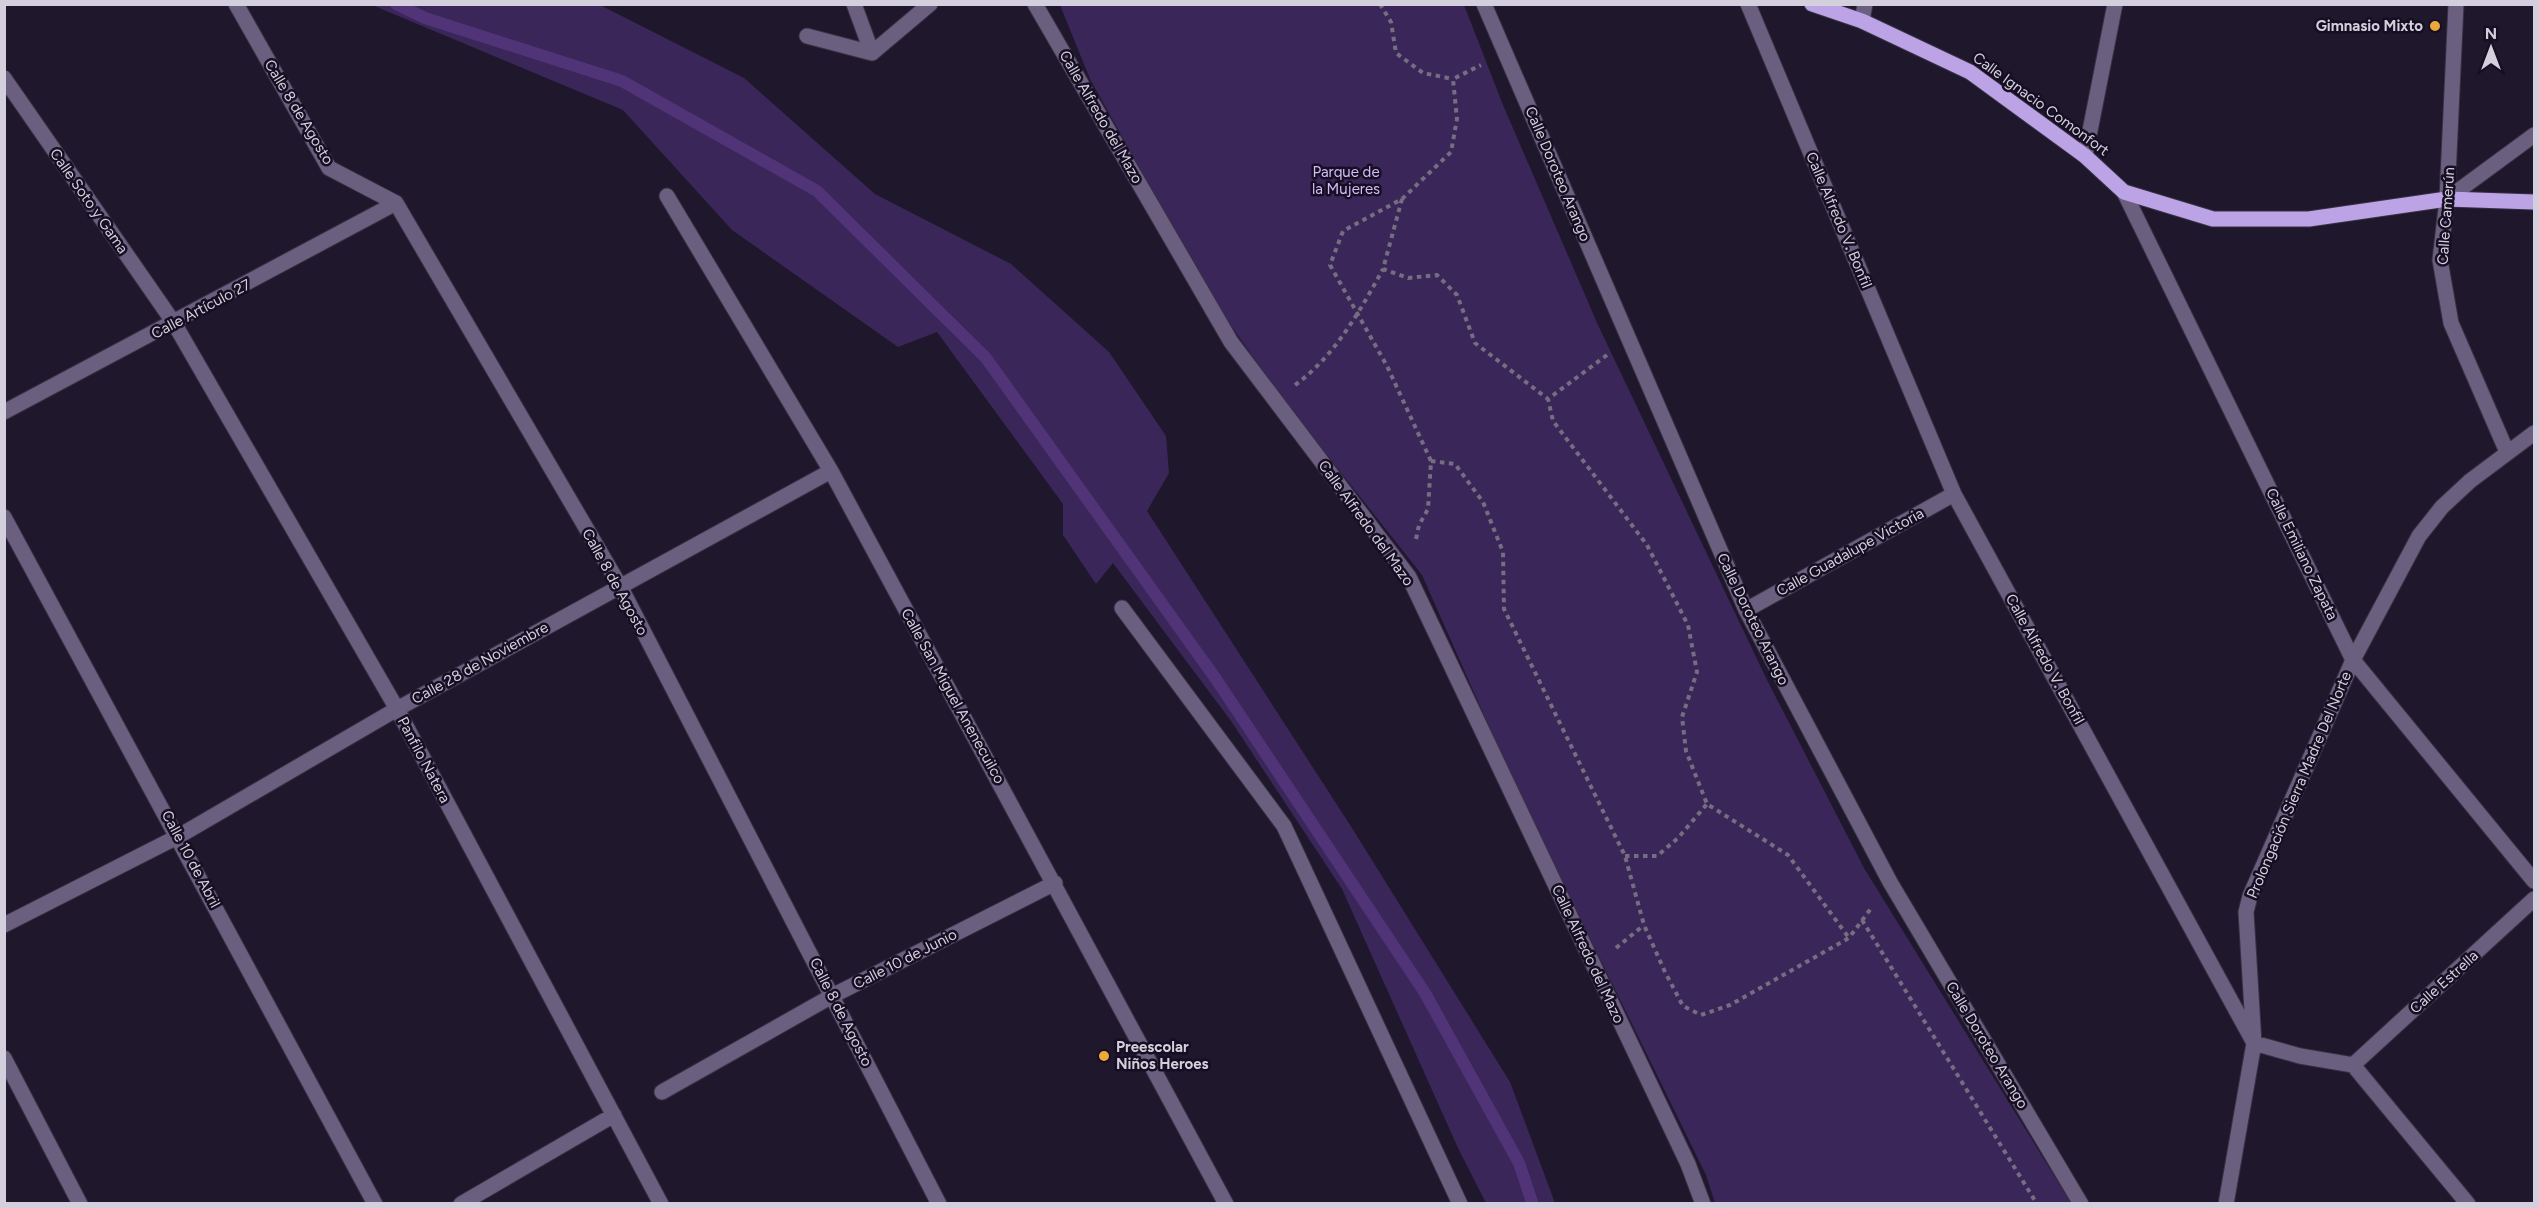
<svg xmlns="http://www.w3.org/2000/svg" width="2539" height="1208" viewBox="0 0 2539 1208" font-family="Figtree,sans-serif">
  <style>
    .green { fill: #3b2659 }
    .lines { fill: none; stroke-linecap: round; stroke-linejoin: round }
    .stream { stroke: #513478; stroke-width: 12 }
    .minor-casing { stroke: #383145; stroke-width: 17 }
    .major-casing { stroke: #383145; stroke-width: 17 }
    .path { stroke: #746e80; stroke-width: 4; stroke-dasharray: 4.5 4.5; stroke-linecap: butt }
    .minor { stroke: #6a5f7f; stroke-width: 15 }
    .major { stroke: #bba3e5; stroke-width: 15 }
    .poi-dot { fill: #eda83b; stroke: #160e22; stroke-width: 2 }
    .labels { text-anchor: middle; stroke-width: 5; stroke-linejoin: round; paint-order: stroke }
    .poi-label { font-size: 15px; font-weight: bold; fill: #d3cfdd; stroke: #160e22; text-anchor: end }
    .street-label { font-size: 15px; fill: #d3cfdd; stroke: #160e22 }
    .park-label { font-size: 15px; fill: #d2bcf8; stroke: #160e22 }
  </style>
  <rect width="100%" height="100%" fill="#1f172c"/>
  <path class="green" d="M372 5H600L744 78 875 194 1011 264 1109 352 1166 436 1169 473 1147 511 1352 828 1510 1082 1555 1203H1486L1458 1148 1342 889 1231 721 1113 563 1096 584 1063 535V504L937 332 898 347 732 230 623 110Z
    M1060 5H1464L1503 105 1598 325 1766 678 1864 868 2071 1203H1715L1706 1175 1515 785 1422 575 1282 398 1213 300 1090 79Z"/>
  <g class="lines">
    <path class="stream" d="M396 4 425 18 622 81 817 191 986 358 1216 679 1425 993 1519 1163 1532 1202"/>
    <g class="minor-casing">
      <path id="minor" d="M236 4 329 168 396 203 620 586 939 1204
        M854 4 872 53
        M1035 4 1231 342 1409 577 1688 1164 1703 1204
        M1484 4 1746 610 1890 882 2081 1204
        M1748 4 1954 494 2254 1043 2300 1056 2353 1065 2468 1204
        M2456 4 2447 199 2440 260 2451 323 2507 452
        M1862 21 1865 4
        M807 36 872 53 930 4
        M4 78 174 323 397 709 661 1204
        M2085 156 2115 4
        M2124 192 2353 660 2534 881
        M667 196 831 471 1226 1204
        M2447 199 2534 135
        M4 412 396 203
        M4 517 375 1204
        M1122 608 1284 826 1460 1204
        M1746 610 1954 494
        M4 925 179 836 397 709 831 471
        M4 1058 80 1204
        M2353 1065 2534 899
        M662 1092 832 996 1055 883
        M461 1204 614 1115
        M2226 1204 2254 1043 2246 912 2250 896 2353 660 2419 536 2442 507 2470 481 2534 433"/>
    </g>
    <g class="major-casing">
      <path id="major" d="M1812 4 1862 21 1970 72 2085 156 2124 192 2213 219H2309L2447 199 2534 202"/>
    </g>
    <path class="path" d="M1380 4 1391 22 1396 53 1423 73 1453 79
      M1402 199 1383 269 1408 278 1437 275 1457 295 1475 343 1548 399
      M1607 355 1548 399 1553 421 1647 545 1688 625 1697 672 1682 717 1686 751 1707 804 1788 855 1849 938
      M1295 385C1335 356 1360 311 1383 269
      M1431 461 1455 464 1483 502 1503 552 1504 609 1625 856 1644 925 1665 972 1683 1006 1701 1015 1730 1005 1849 938 1872 907
      M1416 539 1419 525 1428 509 1431 461 1387 366 1330 265 1343 231 1402 199 1451 152 1457 119 1453 79 1481 65
      M1625 856H1657L1678 838 1707 804
      M1862 920 2037 1204
      M1616 948 1644 925"/>
    <use href="#minor" class="minor"/>
    <use href="#major" class="major"/>
  </g>
  <g class="poi-dot">
    <circle cx="2435" cy="26" r="6"/>
    <circle cx="1104" cy="1056" r="6"/>
  </g>
  <g class="labels">
    <g class="poi-label">
      <text x="2423" y="31">Gimnasio Mixto</text>
      <text x="1116" y="1052" text-anchor="start">Preescolar<tspan x="1116" dy="17">Niños Heroes</tspan></text>
    </g>
    <g class="street-label">
      <text transform="translate(2041 104) rotate(36)" y="5">Calle Ignacio Comonfort</text>
      <text transform="translate(299 112) rotate(59)" y="5">Calle 8 de Agosto</text>
      <text transform="translate(1101 117) rotate(60)" y="5">Calle Alfredo del Mazo</text>
      <text transform="translate(1558 174) rotate(67)" y="5">Calle Doroteo Arango</text>
      <text transform="translate(89 201) rotate(55)" y="5">Calle Soto y Gama</text>
      <text transform="translate(2446 216) rotate(-86)" y="5">Calle Camerún</text>
      <text transform="translate(1839 220) rotate(67)" y="5">Calle Alfredo V. Bonfil</text>
      <text transform="translate(201 309) rotate(-28)" y="5">Calle Artículo 27</text>
      <text transform="translate(1366 523) rotate(54)" y="5">Calle Alfredo del Mazo</text>
      <text transform="translate(1850 552) rotate(-29)" y="5">Calle Guadalupe Victoria</text>
      <text transform="translate(2302 554) rotate(64)" y="5">Calle Emiliano Zapata</text>
      <text transform="translate(615 582) rotate(61)" y="5">Calle 8 de Agosto</text>
      <text transform="translate(1753 619) rotate(64)" y="5">Calle Doroteo Arango</text>
      <text transform="translate(2045 659) rotate(61)" y="5">Calle Alfredo V. Bonfil</text>
      <text transform="translate(480 663) rotate(-29)" y="5">Calle 28 de Noviembre</text>
      <text transform="translate(953 696) rotate(61)" y="5">Calle San Miguel Anenecuilco</text>
      <text transform="translate(424 760) rotate(62)" y="5">Panfilo Natera</text>
      <text transform="translate(2299 785) rotate(-67)" y="5">Prolongación Sierra Madre Del Norte</text>
      <text transform="translate(191 859) rotate(62)" y="5">Calle 10 de Abril</text>
      <text transform="translate(1588 954) rotate(65)" y="5">Calle Alfredo del Mazo</text>
      <text transform="translate(905 959) rotate(-27)" y="5">Calle 10 de Junio</text>
      <text transform="translate(2444 982) rotate(-42)" y="5">Calle Estrella</text>
      <text transform="translate(841 1012) rotate(63)" y="5">Calle 8 de Agosto</text>
      <text transform="translate(1987 1045) rotate(59)" y="5">Calle Doroteo Arango</text>
    </g>
    <g class="park-label">
      <text x="1346" y="177">Parque de<tspan x="1346" dy="17">la Mujeres</tspan></text>
    </g>
  </g>
  <rect width="2539" height="1208" fill="none" stroke="#d3cfdd" stroke-width="12"/>
  <g transform="translate(2491 48)" stroke="#160e22" stroke-width="4.5" paint-order="stroke">
  <path d="M0-4.5L10 22L0 15L-10 22Z" fill="#d3cfdd"/>
  <text y="-9" font-size="16" font-weight="bold" text-anchor="middle" fill="#d3cfdd">N</text>
  </g>
</svg>
